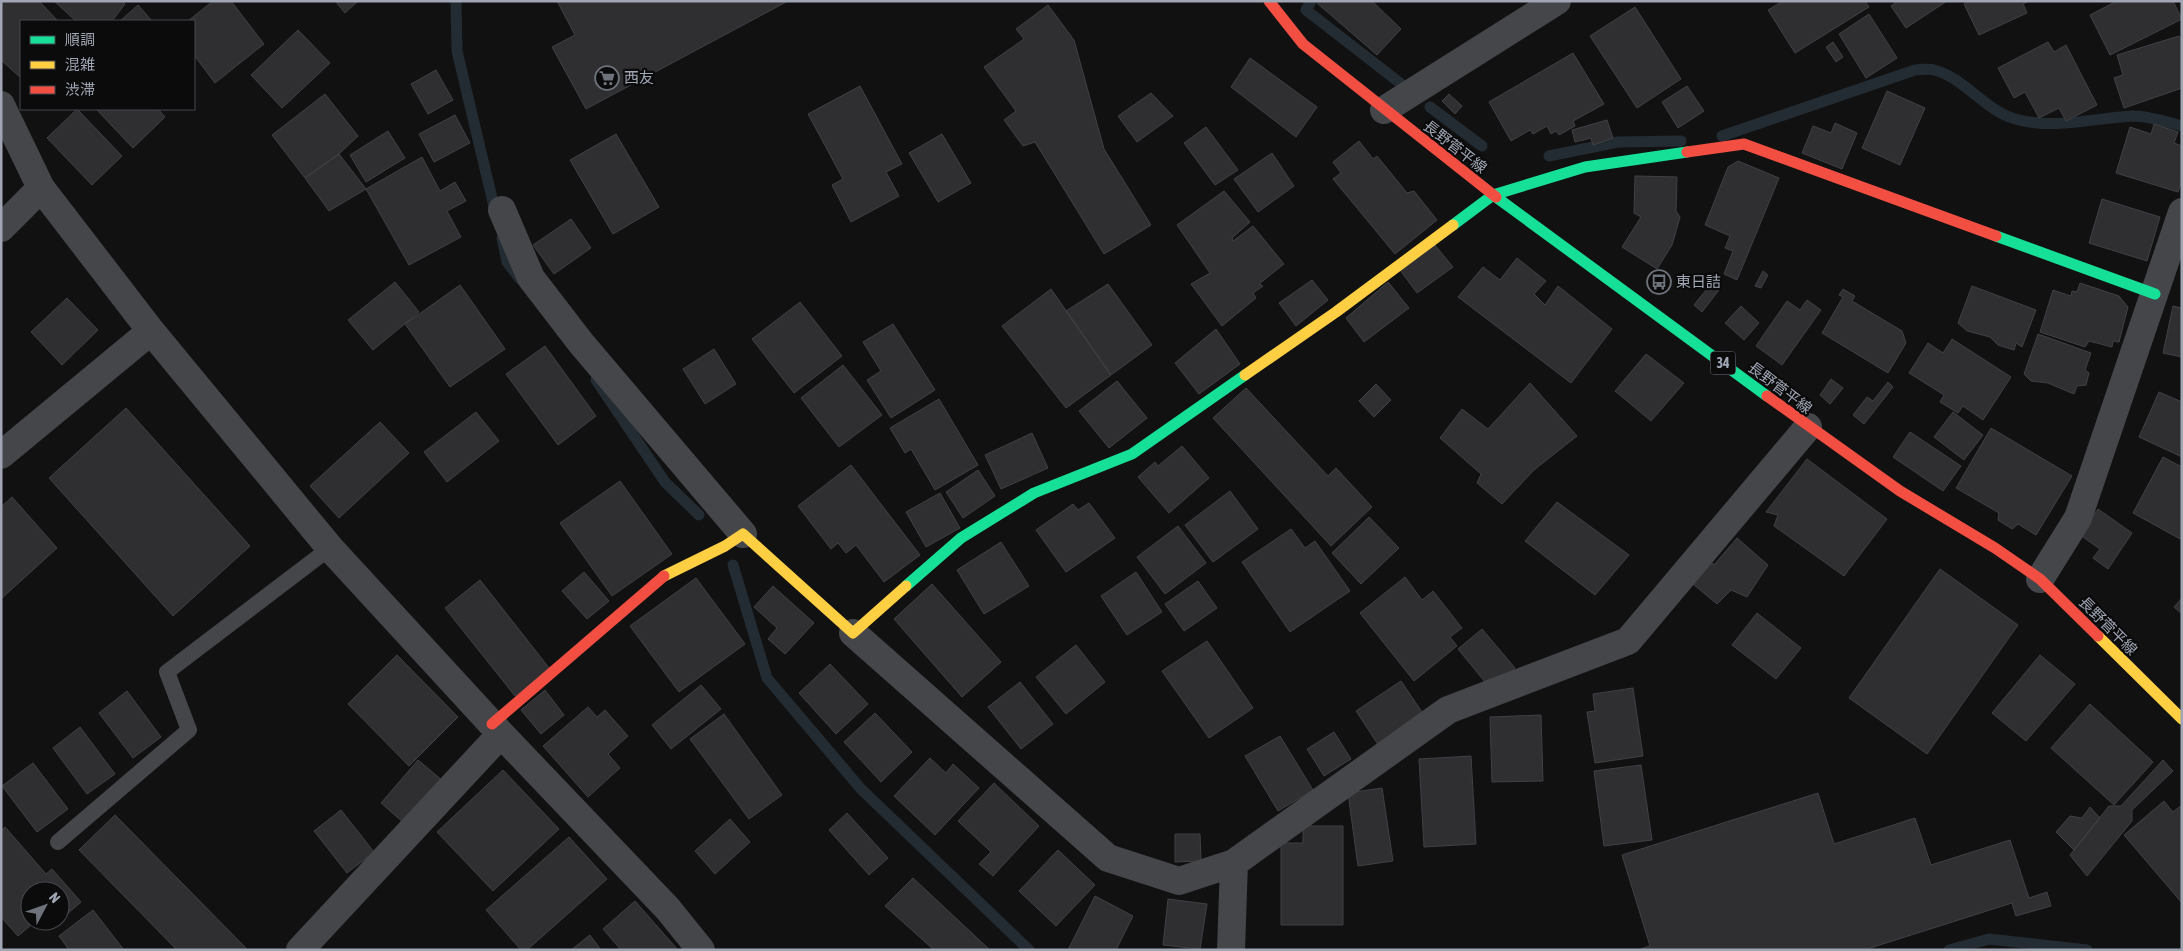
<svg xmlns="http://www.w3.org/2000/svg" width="2183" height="951" viewBox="0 0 2183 951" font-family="'Asap Condensed','Noto Sans JP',sans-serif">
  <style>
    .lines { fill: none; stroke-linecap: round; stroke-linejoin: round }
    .stream { stroke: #242c33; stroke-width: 11 }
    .building { fill: #2f2f31; stroke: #3f4145 }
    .lane { stroke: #45464a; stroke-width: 16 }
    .street { stroke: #45464a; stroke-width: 28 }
    .fast { stroke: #16e098; stroke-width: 11 }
    .slow { stroke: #ffcf43; stroke-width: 11 }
    .jam { stroke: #f24e42; stroke-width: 11 }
    .labels { text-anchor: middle; stroke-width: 4.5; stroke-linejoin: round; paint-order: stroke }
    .shield { fill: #0b0b0c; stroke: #737882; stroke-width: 1 }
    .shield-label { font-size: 14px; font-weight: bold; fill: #a0a6b4 }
    .poi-label { font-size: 15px; fill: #a0a6b4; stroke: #0b0b0c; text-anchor: start }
    .street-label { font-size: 15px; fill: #a0a6b4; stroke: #0b0b0c }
  </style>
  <rect width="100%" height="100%" fill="#111"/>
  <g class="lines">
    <path class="stream" d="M456 1 457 51 496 215
      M1311 1 1306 10 1400 83
      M1430 107 1482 146
      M1722 136 1915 70C1921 70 1928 68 1934 70 1965 78 1984 110 2015 119 2055 130 2094 118 2133 116 2148 116 2168 122 2182 126
      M1549 156 1618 142 1681 141
      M502 238 507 262 520 279
      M596 380 665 482 699 515
      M733 565 767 678 861 789 1029 950
      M1949 950 1989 939 2087 950"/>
  </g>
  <path class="building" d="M1 1H39L58 21H21V78L1 60Z
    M54 1H122L125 4 112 21H76Z
    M213 1H231L264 44 215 83 194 55V21H188Z
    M335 1H358L345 13Z
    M557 1H788L586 109 552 47 575 35Z
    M1318 1H1372L1401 29 1377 55 1317 3Z
    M1783 1H1865L1869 7 1795 53 1768 10Z
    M1898 1H1947L1906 28 1891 6Z
    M1970 1H2029L2023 4 2027 13 1979 35 1964 4Z
    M2117 1H2173L2182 19 2110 55 2090 15Z
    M138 5 152 21H120Z
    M1048 5 1074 40 1104 149 1151 225 1104 254 1035 142 1023 146 1004 120 1016 111 984 67 1024 39 1016 29Z
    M1635 7 1681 79 1637 108 1590 36Z
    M1869 14 1897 58 1866 78 1839 34Z
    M298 30 330 63 282 108 251 75Z
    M2179 36 2182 40V88L2124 108 2114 78 2123 75 2117 55Z
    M1833 42 1843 57 1836 62 1826 47Z
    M2048 42 2054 52 2066 45 2097 105 2066 121 2059 108 2039 118 2025 92 2014 98 1998 68Z
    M1573 53 1604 104 1573 121 1575 126 1559 135 1556 131 1551 134 1547 126 1533 134 1530 130 1511 141 1489 102Z
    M1250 58 1317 107 1296 137 1231 87Z
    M436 70 453 100 428 114 411 84Z
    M860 86 902 164 886 172 899 196 851 222 832 185 843 179 808 114Z
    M1687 86 1704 111 1678 128 1662 102Z
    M1887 91 1925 108 1900 165 1862 148Z
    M1151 93 1173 116 1137 142 1118 116Z
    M325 94 358 136 339 154 305 178 272 135Z
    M1449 94 1462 106 1455 114 1442 101Z
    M77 109 122 156 92 185 47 138Z
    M96 109H158L165 117 133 148Z
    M455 115 470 143 434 162 419 134Z
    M1607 120 1613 138 1593 145 1591 138 1575 142 1572 130Z
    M1835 123 1857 133 1842 169 1802 153 1813 126 1831 133Z
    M2154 124 2178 132 2174 143 2182 146V179L2178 192 2116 173 2130 127 2151 134Z
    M1206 127 1238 170 1215 185 1184 143Z
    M388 131 405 158 366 182 350 155Z
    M616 134 659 207 613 234 570 160Z
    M942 134 971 183 938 202 909 153Z
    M1359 141 1373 159 1377 156 1407 193 1414 191 1437 220 1395 254 1333 179 1341 173 1333 162Z
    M1272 153 1294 186 1258 212 1234 179Z
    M339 154 366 189 329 211 305 178Z
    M422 157 440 191 455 182 466 201 447 211 461 237 409 265 366 189Z
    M1738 161 1779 178 1737 280 1724 274 1733 251 1725 248 1730 236 1705 225 1728 167Z
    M1635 176 1677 177 1676 211 1680 217 1672 245 1657 269 1622 247 1641 217 1634 213Z
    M1224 191 1250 222 1232 238 1233 241 1253 226 1284 264 1259 284 1263 286 1253 293 1256 298 1222 326 1191 284 1210 273 1177 225Z
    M2102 199 2160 217 2147 261 2089 243Z
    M571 219 591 248 554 274 533 245Z
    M1434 244 1453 267 1417 293 1400 270Z
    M1517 258 1546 281 1534 294 1545 305 1558 286 1612 329 1571 383 1458 297 1483 267 1500 280Z
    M1763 271 1768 275 1761 288 1755 286Z
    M1312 280 1328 300 1296 326 1279 303Z
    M395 282 419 312 373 350 348 320Z
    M1388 282 1409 308 1364 342 1346 318Z
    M2080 283 2119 296 2128 307 2119 342 2113 341 2112 347 2089 341 2085 347 2040 332 2053 290 2071 296 2072 291 2077 292Z
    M1108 284 1152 345 1111 375 1066 311Z
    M1711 284 1719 290 1702 312 1694 305Z
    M460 285 505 349 450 387 405 324Z
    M1972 286 2036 310 2022 347 2016 343 2014 350 1998 345 1990 337 1967 331 1958 323Z
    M1051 289 1111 375 1066 408 1002 326Z
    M1843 289 1855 296 1852 301 1902 331 1906 343 1888 373 1822 333 1843 297 1839 295Z
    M67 298 98 330 62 365 31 332Z
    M1807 300 1821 310 1782 365 1756 346 1787 301 1800 310Z
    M800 302 842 356 794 393 752 339Z
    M1741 306 1759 323 1744 340 1725 323Z
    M2173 306 2182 308V357L2163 353Z
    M893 324 935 390 891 418 867 380 881 371 863 342Z
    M1216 329 1240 364 1199 394 1175 363Z
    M2038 334 2091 353 2085 370 2089 373 2086 385 2077 386 2074 394 2048 383 2031 381 2024 374Z
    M1952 339 2011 377 1983 420 1963 406 1958 413 1940 402 1944 395 1909 373 1928 343 1943 353Z
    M545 346 596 416 558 445 506 374Z
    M714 349 736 384 705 404 683 369Z
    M1646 354 1684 383 1651 421 1615 391Z
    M843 365 882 415 839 447 801 398Z
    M1831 379 1843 388 1830 404 1820 395Z
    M1117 381 1147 418 1109 448 1079 411Z
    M1888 382 1893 387 1864 424 1853 415 1867 397 1873 401Z
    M1530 383 1577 436 1534 470 1502 504 1477 483 1481 474 1440 438 1462 409 1488 429Z
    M1376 384 1391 400 1374 417 1359 401Z
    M1246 388 1328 476 1336 468 1372 507 1331 546 1213 418Z
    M2159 392 2182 402V457L2139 437Z
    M939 399 978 465 935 490 911 449 905 453 890 428Z
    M126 408 250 546 173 616 49 478Z
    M476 412 499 441 447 482 424 452Z
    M1953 412 1983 435 1964 460 1934 437Z
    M380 422 409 453 339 518 310 486Z
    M1991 428 2072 476 2036 535 2018 524 2012 529 1998 520 1999 513 1956 488Z
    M1910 432 1961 466 1943 491 1893 457Z
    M1032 433 1048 468 1001 489 985 455Z
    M1182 446 1209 478 1169 513 1138 477 1155 462 1158 466Z
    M2163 457 2182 467V540L2133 513Z
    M1807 459 1887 519 1844 576 1774 526 1778 515 1766 512Z
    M851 465 920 555 884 582 856 545 846 553 838 543 831 549 798 506Z
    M978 470 995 496 963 518 946 492Z
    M620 481 672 554 612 596 560 523Z
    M1230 491 1258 529 1213 562 1185 525Z
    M940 493 960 528 926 547 906 512Z
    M12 497 57 548 1 599V507Z
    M1557 502 1629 555 1595 595 1525 541Z
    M1089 503 1115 538 1066 572 1036 530 1073 504 1078 510Z
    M2098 509 2132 533 2108 569 2093 558 2100 549 2080 535Z
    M1369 517 1399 548 1361 584 1332 553Z
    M1178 526 1206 563 1165 594 1137 557Z
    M1291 529 1305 548 1315 541 1350 591 1290 632 1242 562Z
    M1737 538 1768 565 1747 597 1731 590 1717 604 1693 584 1710 560 1714 565Z
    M1001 542 1029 586 984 614 957 570Z
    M1940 569 2018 625 1927 754 1849 698Z
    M584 572 609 601 587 619 562 591Z
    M1136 572 1162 612 1127 635 1101 596Z
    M1405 577 1422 600 1433 591 1462 628 1450 637 1457 646 1414 681 1360 613Z
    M696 578 745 644 679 692 630 626Z
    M480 580 550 669 515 696 445 608Z
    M1198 581 1217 608 1184 631 1165 604Z
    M932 584 1001 662 962 697 894 619Z
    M773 586 814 623 785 654 768 639 777 628 754 607Z
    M2182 598V614L2174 607Z
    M1757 613 1801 648 1776 679 1732 645Z
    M1482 629 1515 668 1490 688 1458 649Z
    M1207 641 1253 708 1209 738 1162 671Z
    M1076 645 1105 682 1066 714 1036 677Z
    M397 655 458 717 409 766 348 704Z
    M2040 655 2075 684 2026 741 1992 713Z
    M830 664 868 704 836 734 799 693Z
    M1401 681 1424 715 1379 746 1356 711Z
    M1020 682 1053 724 1021 749 988 707Z
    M701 685 721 709 671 749 652 725Z
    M1633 688 1643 756 1595 763 1587 712 1595 711 1593 694Z
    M545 690 564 715 541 734 521 710Z
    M127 691 161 737 133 758 99 713Z
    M2090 704 2153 762 2114 805 2051 748Z
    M588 707 597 717 605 710 628 736 608 754 620 768 588 797 543 746Z
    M875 713 912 752 881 782 844 742Z
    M724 714 782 795 749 819 690 739Z
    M1541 715 1543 781 1492 782 1490 717Z
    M80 727 115 774 87 794 53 748Z
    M1334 732 1351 759 1324 776 1307 749Z
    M1280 736 1313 790 1278 811 1245 756Z
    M1471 756 1476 844 1424 847 1419 759Z
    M930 758 946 773 953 764 979 788 935 835 894 796Z
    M418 760 443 781 405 824 381 803Z
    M2163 760 2173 771 2132 810V821L2087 876 2070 855 2109 806H2121Z
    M33 763 68 809 37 832 2 786Z
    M1641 765 1652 840 1604 846 1594 771Z
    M503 770 559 829 493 891 437 832Z
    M994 783 1039 826 993 876 979 864 991 852 958 821Z
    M1382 788 1393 861 1358 866 1348 793Z
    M1818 793 1834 844 1915 818 1931 865 2010 840 2029 898 2047 892 2051 906 2016 916 2012 903 1864 950H1637L1650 946 1622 855Z
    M2164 801 2173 812 2182 805V903L2124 835Z
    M2090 807 2100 818 2074 850 2056 832 2070 816 2082 818Z
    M341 810 374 852 347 873 314 831Z
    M847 813 888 858 869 875 829 830Z
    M115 815 246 948 245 950H177L79 850Z
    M730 819 750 842 715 874 695 851Z
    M1303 826H1343V925H1281V843H1303Z
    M5 827 46 874 52 869 81 902 65 916 60 910V891H30V921H36L18 936 1 917V831Z
    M1175 834H1200L1201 861 1175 862Z
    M569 837 607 879 527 950H521L486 910Z
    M1058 850 1095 885 1056 926 1019 891Z
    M913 878 990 950H934L885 906Z
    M1095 896 1133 916 1116 950H1068Z
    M1168 899 1207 904 1200 949 1163 945Z
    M635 901 678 950H621L603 929Z
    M93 910 124 950H69L59 936Z
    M590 935 601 950H571Z"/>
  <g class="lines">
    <path class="lane" d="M58 842 189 730 167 672 330 548"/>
    <path class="street" d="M1 105 41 188 151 331 330 548 501 734 668 909 701 950
      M1384 110 1557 1
      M502 210 531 278 581 343 743 534
      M1 228 41 188
      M1 455 151 331
      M2040 579 2078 518 2182 212
      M853 633 1108 858 1179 881 1234 863
      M300 950 501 734
      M1231 950 1234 863 1448 710 1628 641 1808 427"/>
    <path class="fast" d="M1496 197 1767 396
      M1453 225 1493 195 1585 167 1687 152
      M1996 236 2155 294
      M906 586 961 538 1034 493 1132 454 1245 375"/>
    <path class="slow" d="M1245 375 1336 312 1453 225
      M664 576 725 546 743 534 853 633 906 586
      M2098 636 2182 719"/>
    <path class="jam" d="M1269 1 1303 44 1496 197
      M1687 152 1744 144 1996 236
      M1767 396 1900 491 1995 548 2040 579 2098 636
      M492 724 664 576"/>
  </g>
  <defs>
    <g id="supermarket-ring" transform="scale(1.25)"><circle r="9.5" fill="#0b0b0c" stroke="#6e727b" stroke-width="1.5"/><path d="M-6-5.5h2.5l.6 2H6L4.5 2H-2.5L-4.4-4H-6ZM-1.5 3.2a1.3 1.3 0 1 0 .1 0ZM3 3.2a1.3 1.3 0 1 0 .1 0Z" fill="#6e727b"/></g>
    <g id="bus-ring" transform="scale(1.25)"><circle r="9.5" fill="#0b0b0c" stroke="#6e727b" stroke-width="1.5"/><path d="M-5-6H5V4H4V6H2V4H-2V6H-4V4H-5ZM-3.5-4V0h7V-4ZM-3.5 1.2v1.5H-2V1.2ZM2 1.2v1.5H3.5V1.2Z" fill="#6e727b"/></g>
  </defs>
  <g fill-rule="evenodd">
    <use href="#supermarket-ring" x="607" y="78"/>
    <use href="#bus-ring" x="1659" y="282"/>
  </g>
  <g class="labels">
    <rect class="shield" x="1710.5" y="351.5" width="25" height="23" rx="4"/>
    <g class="shield-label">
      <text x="1723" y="368">34</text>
    </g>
    <g class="poi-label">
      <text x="624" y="83">西友</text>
      <text x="1676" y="287">東日詰</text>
    </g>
    <g class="street-label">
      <text transform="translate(1455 147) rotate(38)" y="5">長野菅平線</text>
      <text transform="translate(1780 388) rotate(37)" y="5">長野菅平線</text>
      <text transform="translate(2108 626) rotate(45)" y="5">長野菅平線</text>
    </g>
  </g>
  <rect width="2183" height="951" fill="none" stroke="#a0a6b4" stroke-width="5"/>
  <rect x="20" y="20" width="175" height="90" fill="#0b0b0c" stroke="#47494f"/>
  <rect x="30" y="36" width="25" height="8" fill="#16e098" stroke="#47494f"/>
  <text x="65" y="45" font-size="15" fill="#a0a6b4">順調</text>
  <rect x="30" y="61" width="25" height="8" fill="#ffcf43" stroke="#47494f"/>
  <text x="65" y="70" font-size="15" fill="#a0a6b4">混雑</text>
  <rect x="30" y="86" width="25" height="8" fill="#f24e42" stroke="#47494f"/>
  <text x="65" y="95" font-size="15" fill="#a0a6b4">渋滞</text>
  <g transform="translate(45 906) rotate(49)"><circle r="24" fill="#0b0b0c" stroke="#47494f"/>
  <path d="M0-4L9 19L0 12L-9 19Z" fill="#6e727b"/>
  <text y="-8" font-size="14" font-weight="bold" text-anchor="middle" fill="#a0a6b4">N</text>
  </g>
</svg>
